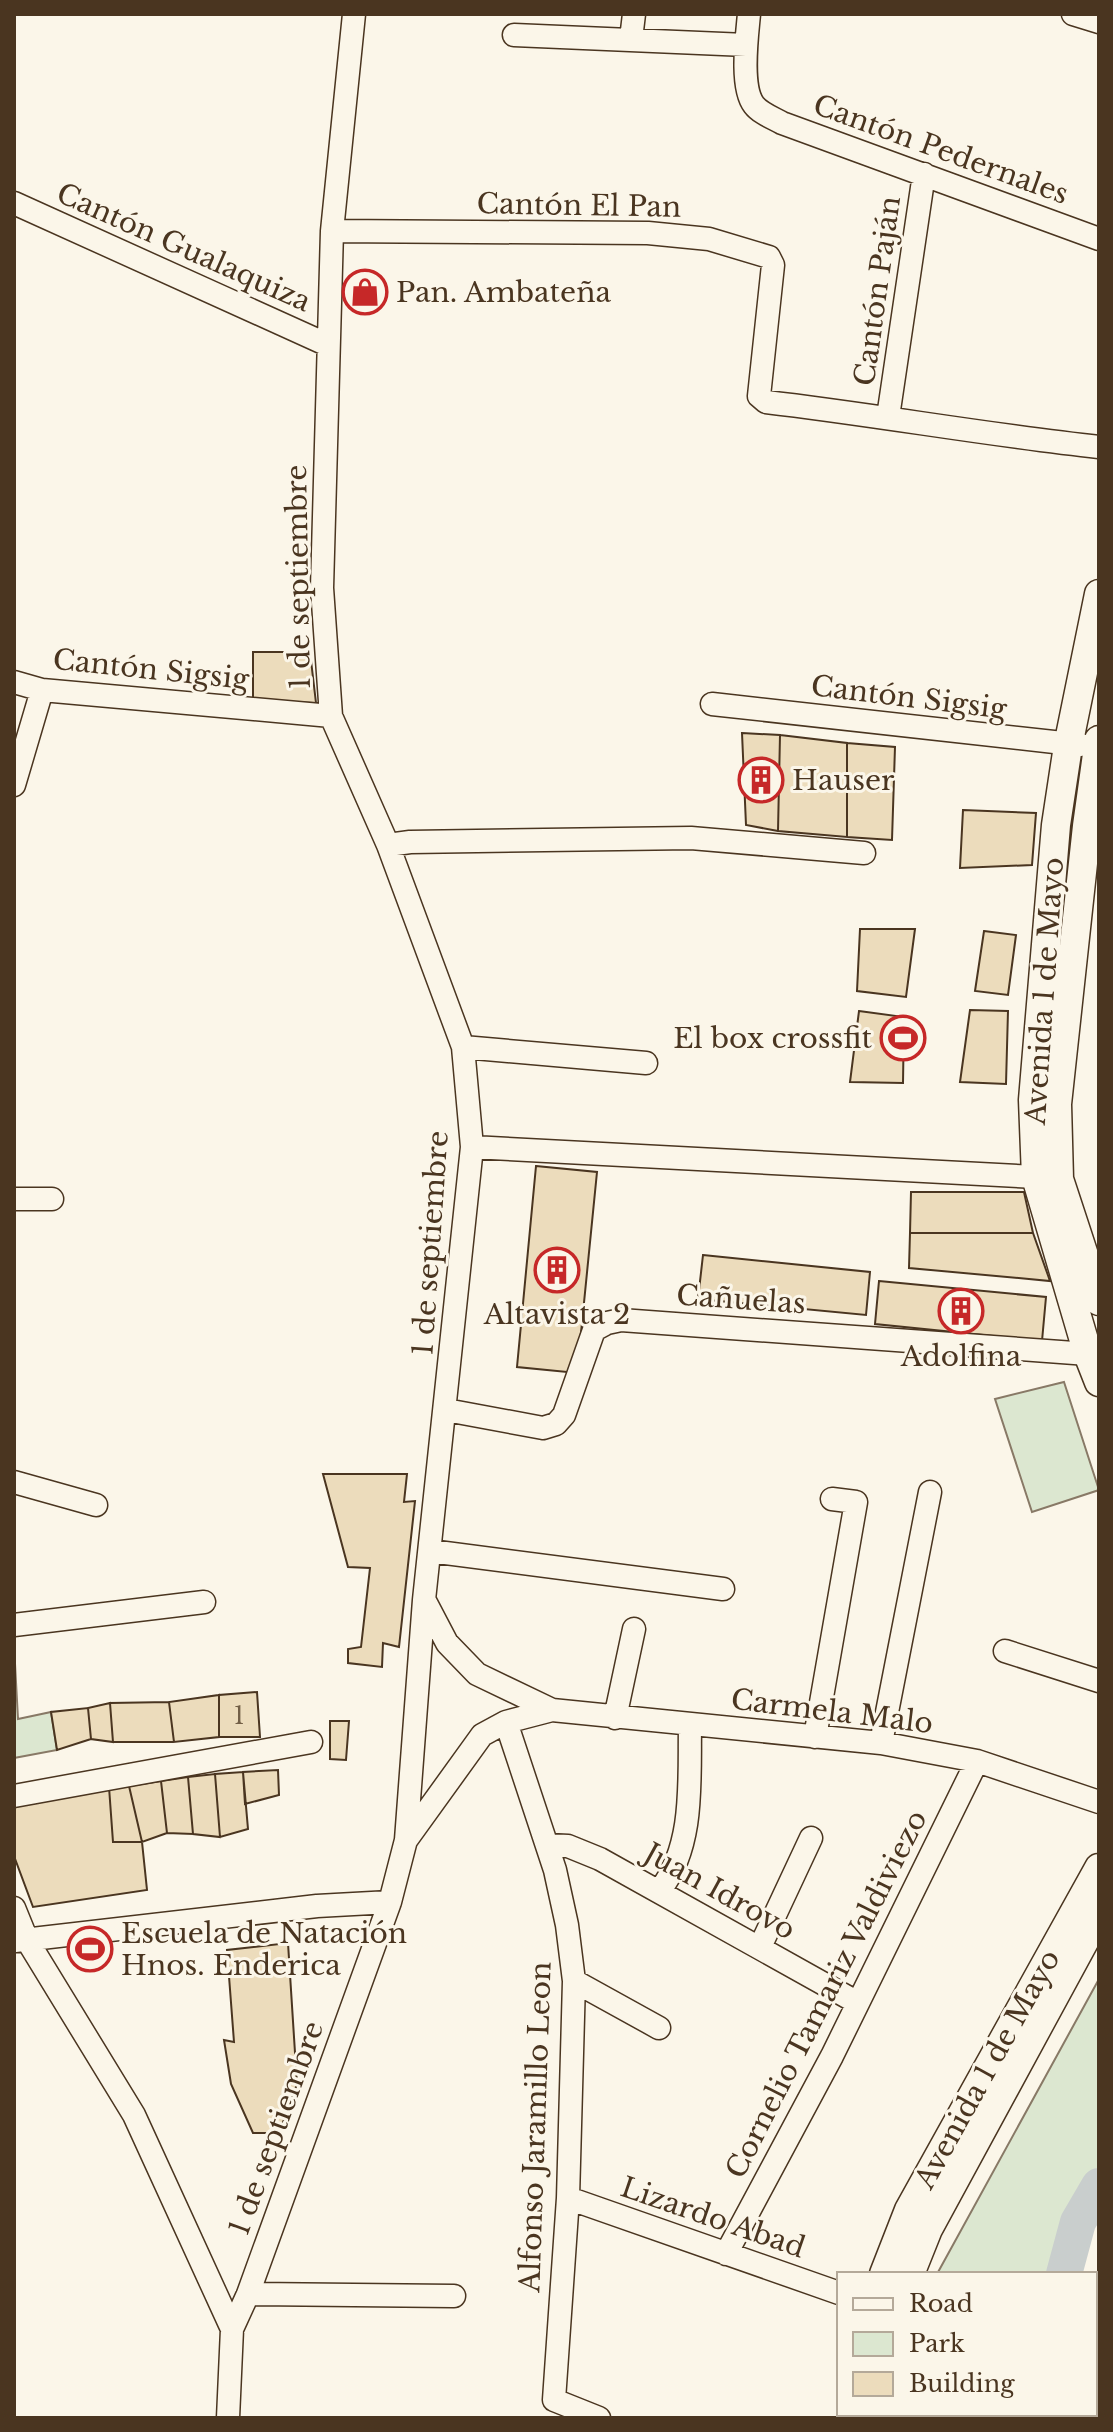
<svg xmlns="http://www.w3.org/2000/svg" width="1113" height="2432" viewBox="0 0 1113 2432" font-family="'Libre Baskerville',serif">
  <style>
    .green { fill: #dce7d0; stroke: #887966; stroke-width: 2 }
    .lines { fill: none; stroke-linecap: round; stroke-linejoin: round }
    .river { stroke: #c9cecd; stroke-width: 36 }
    .building { fill: #ecdcbc; stroke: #4a3520; stroke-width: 2 }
    .minor-casing { stroke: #4a3520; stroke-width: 25 }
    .major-casing { stroke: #4a3520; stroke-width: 31 }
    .minor { stroke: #fbf6e9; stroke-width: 22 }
    .major { stroke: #fbf6e9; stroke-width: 28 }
    .labels { text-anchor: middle; stroke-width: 6; stroke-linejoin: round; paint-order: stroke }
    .number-label { font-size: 24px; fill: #725f47 }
    .street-label { font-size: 28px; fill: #4a3520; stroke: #fbf6e9 }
    .poi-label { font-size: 28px; fill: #4a3520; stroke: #fbf6e9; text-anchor: start }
  </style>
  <rect width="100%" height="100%" fill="#fbf6e9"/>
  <path class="green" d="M1064 1382 1099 1490 1032 1512 995 1399Z
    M14 1645 18 1719 51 1712 57 1750 14 1758Z
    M1099 1979V2168L1052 2274H937Z"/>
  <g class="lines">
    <path class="river" d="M1064 2274 1078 2222 1099 2186
      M1033 2414 1034 2418"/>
  </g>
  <path class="building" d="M253 652H310L316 703 253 701Z
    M742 733 780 735 778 831 746 825Z
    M780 735 847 743V837L778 831Z
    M847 743 895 747 892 840 847 837Z
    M963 810 1036 813 1032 865 960 868Z
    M860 929H915L906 997 857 991Z
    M984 931 1016 935 1008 995 975 991Z
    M970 1010 1008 1011 1006 1084 960 1082Z
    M859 1011 904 1017 903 1083 850 1082Z
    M536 1166 597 1172 577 1373 517 1367Z
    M911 1192H1024L1033 1233H910Z
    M910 1233H1033L1050 1281 909 1268Z
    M703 1255 870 1272 866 1315 698 1299Z
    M879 1281 1046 1297 1042 1341 875 1324Z
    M323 1474H407L404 1502 415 1501 399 1647 383 1643 382 1667 348 1663V1649L361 1647 370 1568 348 1567Z
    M257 1692 260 1737H219V1695Z
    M219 1695V1737L174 1742 169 1702Z
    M169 1702 174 1742H113L110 1703Z
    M110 1703 113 1742 91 1739 88 1708Z
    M88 1708 91 1739 57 1750 51 1712Z
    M330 1721H349L346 1760 330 1759Z
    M278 1770 279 1795 245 1804 243 1772Z
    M243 1772 248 1829 220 1837 215 1774Z
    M215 1774 220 1837 193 1834 188 1777Z
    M188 1777 193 1834 167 1833 161 1781Z
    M161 1781 167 1833 142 1842 129 1786Z
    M129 1786 142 1842H113L109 1787Z
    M109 1787 113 1842H142L147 1890 33 1907 14 1856V1804Z
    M288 1943 297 2084 279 2133H253L231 2084 224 2040 234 2042 227 1950Z"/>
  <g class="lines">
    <g class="minor-casing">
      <path id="minor" d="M749 14C747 36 740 87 754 105 760 113 773 118 782 123L1099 239
        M1073 14 1099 22
        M514 35 746 45
        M631 39 634 14
        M14 203 328 345
        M332 231 648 233 709 239 769 257 773 265 759 396 766 402C877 415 988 435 1099 447
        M888 417 924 174
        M14 682 42 690 331 716
        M712 704 1081 745
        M14 785 42 690
        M388 845 410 842 691 838 864 853
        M463 1047 646 1063
        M472 1147 1036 1177
        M14 1199H52
        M446 1410 543 1428 556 1424 564 1415 594 1330 607 1323 621 1320 1088 1354 1099 1352
        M14 1482 96 1505
        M430 1551 723 1589
        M425 1601 447 1643 477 1674 552 1710 881 1743 977 1761 1099 1802
        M14 1625 204 1602
        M1005 1651 1099 1681
        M615 1718 634 1629
        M506 1722 555 1870 567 1925 574 1981 568 2198 554 2400 599 2418
        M815 1737 856 1502 832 1499
        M881 1743 930 1492
        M14 1796 311 1742
        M407 1839 482 1735 506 1722 552 1710
        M548 1845 568 1846 600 1859 858 2003
        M660 1890C695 1845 689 1780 690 1726
        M14 1908 27 1940 134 2115 232 2329
        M15 1941 317 1906 390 1902
        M760 1947 811 1838
        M574 1981 659 2028
        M568 2198 839 2293
        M726 2254 832 2056 977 1761
        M248 2294 454 2296
        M228 2418 232 2329 248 2294 390 1902 406 1840 424 1600 472 1147 463 1047 388 845 331 716 322 588 332 231 354 14"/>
    </g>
    <g class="major-casing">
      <path id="major" d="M1099 594 1068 746 1056 825 1033 1100 1036 1177 1088 1354 1099 1382
        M1099 740 1087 826 1057 1104 1059 1179 1099 1301
        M884 2274 909 2210 1099 1868
        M910 2274 928 2229 1099 1914
        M866 2418V2414
        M894 2418V2414"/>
    </g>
    <use href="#minor" class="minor"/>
    <use href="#major" class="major"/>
  </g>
  <defs>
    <g id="shop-ring" transform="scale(2.3)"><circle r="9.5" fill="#fbf6e9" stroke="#c62828" stroke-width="1.5"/><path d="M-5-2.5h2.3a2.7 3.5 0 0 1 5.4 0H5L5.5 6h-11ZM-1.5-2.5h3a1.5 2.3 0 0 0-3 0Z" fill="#c62828"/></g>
    <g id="building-ring" transform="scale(2.3)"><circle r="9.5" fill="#fbf6e9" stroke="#c62828" stroke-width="1.5"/><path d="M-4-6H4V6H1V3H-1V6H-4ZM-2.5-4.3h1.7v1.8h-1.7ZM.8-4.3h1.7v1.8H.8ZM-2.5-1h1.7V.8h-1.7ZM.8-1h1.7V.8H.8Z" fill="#c62828"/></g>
    <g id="stadium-ring" transform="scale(2.3)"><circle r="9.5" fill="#fbf6e9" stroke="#c62828" stroke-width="1.5"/><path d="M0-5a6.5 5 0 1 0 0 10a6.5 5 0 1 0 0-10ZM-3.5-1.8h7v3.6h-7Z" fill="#c62828"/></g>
  </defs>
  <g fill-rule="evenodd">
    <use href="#shop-ring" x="365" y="292"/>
    <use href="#building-ring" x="761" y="780"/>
    <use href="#stadium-ring" x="903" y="1038"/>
    <use href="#building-ring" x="557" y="1270"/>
    <use href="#building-ring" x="961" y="1311"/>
    <use href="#stadium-ring" x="90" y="1949"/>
  </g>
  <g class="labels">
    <g class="number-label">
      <text x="239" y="1724">1</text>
    </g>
    <g class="street-label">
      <text transform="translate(941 149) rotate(20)" y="10">Cantón Pedernales</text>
      <text transform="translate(579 205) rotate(1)" y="10">Cantón El Pan</text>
      <text transform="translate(184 247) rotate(24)" y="10">Cantón Gualaquiza</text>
      <text transform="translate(877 291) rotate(-82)" y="10">Cantón Paján</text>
      <text transform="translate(298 577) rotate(-91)" y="10">1 de septiembre</text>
      <text transform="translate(151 669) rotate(6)" y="10">Cantón Sigsig</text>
      <text transform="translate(909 697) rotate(7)" y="10">Cantón Sigsig</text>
      <text transform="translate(1044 991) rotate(-86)" y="10">Avenida 1 de Mayo</text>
      <text transform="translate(430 1243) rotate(-86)" y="10">1 de septiembre</text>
      <text transform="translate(741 1299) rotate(4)" y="10">Cañuelas</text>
      <text transform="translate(832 1711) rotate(7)" y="10">Carmela Malo</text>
      <text transform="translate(720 1891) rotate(29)" y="10">Juan Idrovo</text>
      <text transform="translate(826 1994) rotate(-63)" y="10">Cornelio Tamariz Valdiviezo</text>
      <text transform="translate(987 2069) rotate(-61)" y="10">Avenida 1 de Mayo</text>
      <text transform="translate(535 2127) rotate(-88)" y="10">Alfonso Jaramillo Leon</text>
      <text transform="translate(276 2128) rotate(-70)" y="10">1 de septiembre</text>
      <text transform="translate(713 2217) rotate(19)" y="10">Lizardo Abad</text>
    </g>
    <g class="poi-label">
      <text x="396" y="302">Pan. Ambateña</text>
      <text x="792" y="790">Hauser</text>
      <text x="872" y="1048" text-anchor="end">El box crossfit</text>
      <text x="557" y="1324" text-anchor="middle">Altavista 2</text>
      <text x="961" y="1366" text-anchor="middle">Adolfina</text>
      <text x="121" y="1943">Escuela de Natación<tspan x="121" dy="32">Hnos. Enderica</tspan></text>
    </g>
  </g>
  <rect width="1113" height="2432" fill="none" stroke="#4a3520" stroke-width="32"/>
  <rect x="837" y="2272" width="260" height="144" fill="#fbf6e9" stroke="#b4a999" stroke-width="2"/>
  <rect x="853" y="2298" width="40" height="12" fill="#fbf6e9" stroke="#b4a999" stroke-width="2"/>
  <text x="909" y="2312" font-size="24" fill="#4a3520">Road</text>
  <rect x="853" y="2332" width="40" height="24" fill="#dce7d0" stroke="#b4a999" stroke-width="2"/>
  <text x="909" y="2352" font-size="24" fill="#4a3520">Park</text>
  <rect x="853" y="2372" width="40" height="24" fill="#ecdcbc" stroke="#b4a999" stroke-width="2"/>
  <text x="909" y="2392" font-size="24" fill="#4a3520">Building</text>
</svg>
